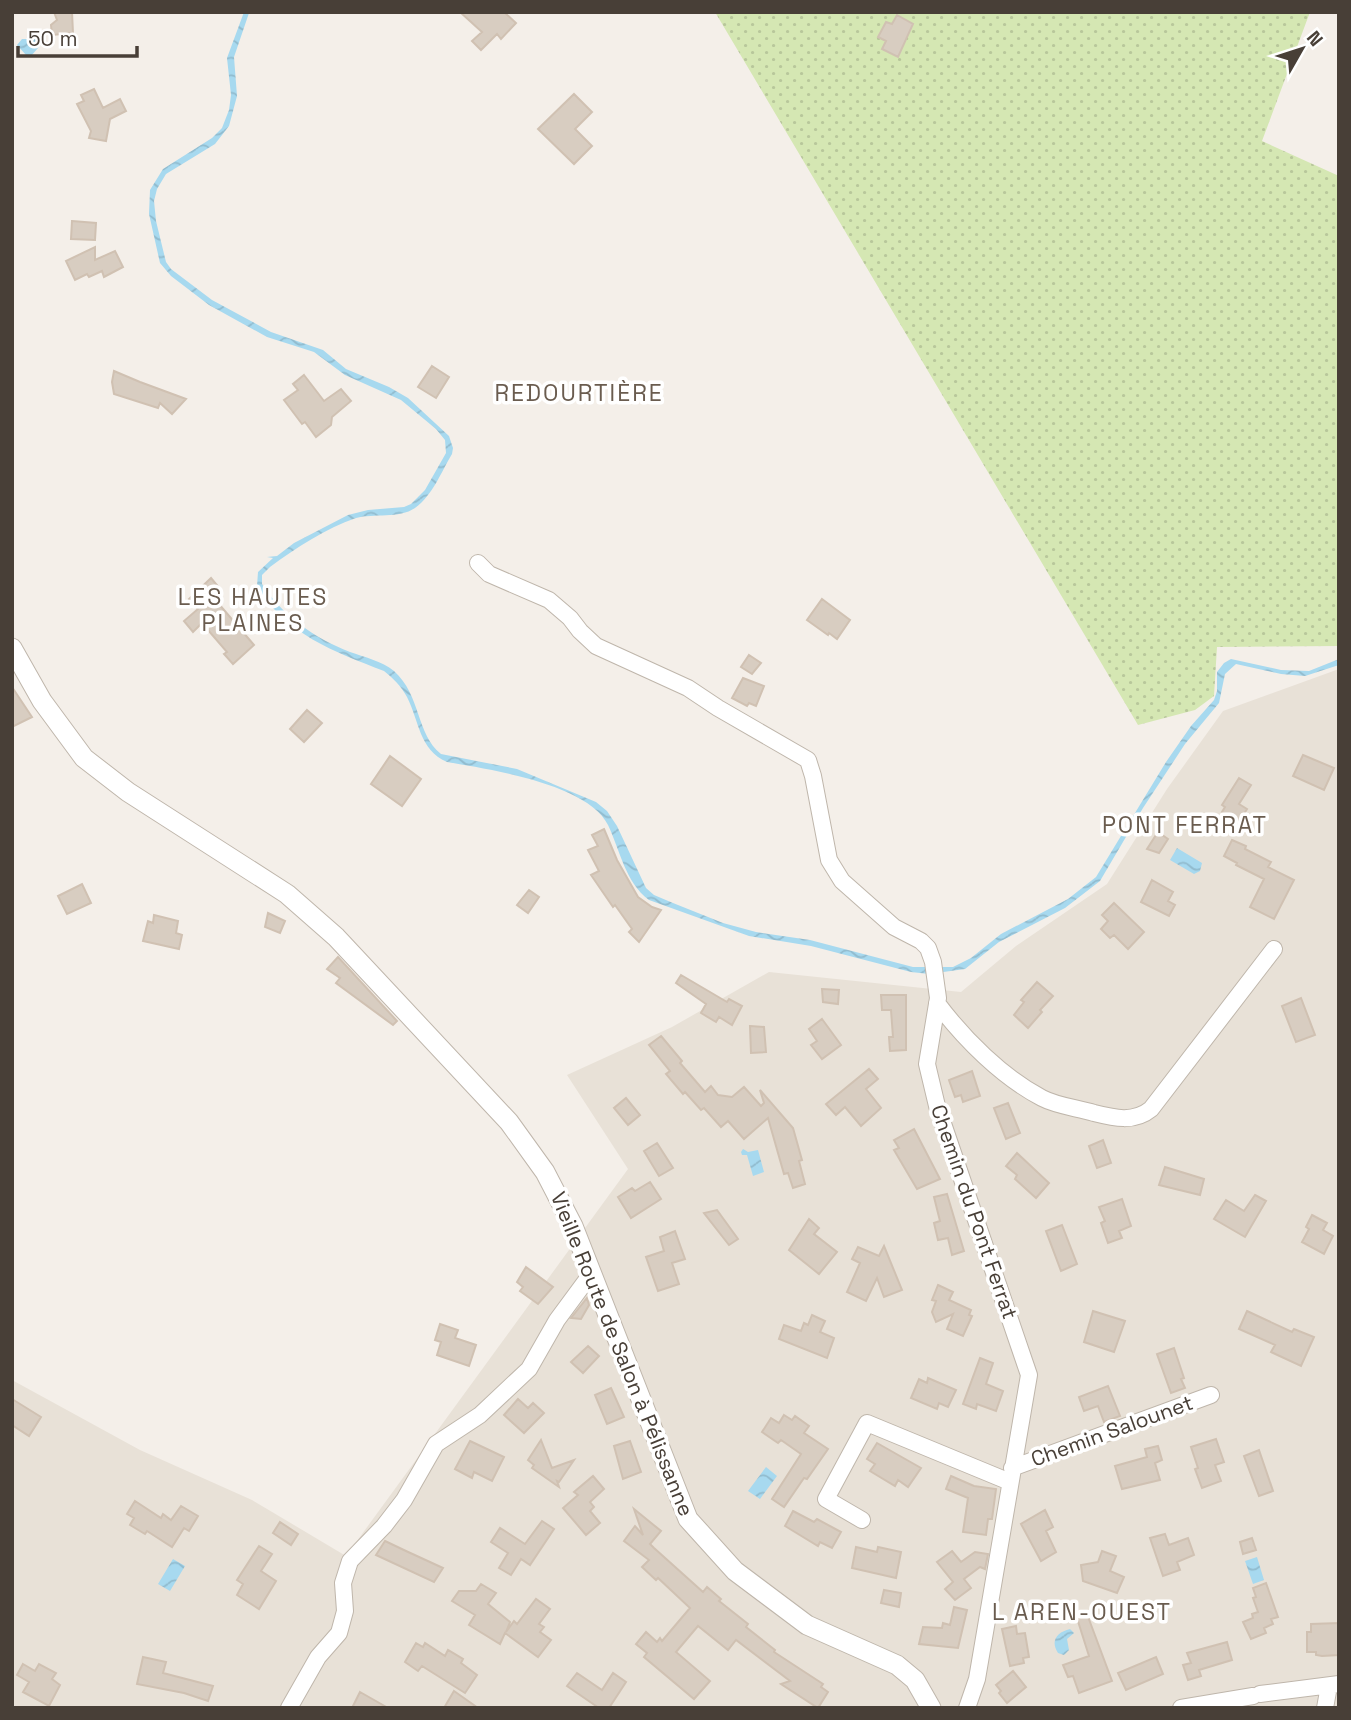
<svg xmlns="http://www.w3.org/2000/svg" width="1351" height="1720" viewBox="0 0 1351 1720" font-family="'Space Grotesk',sans-serif">
  <style>
    .residential { fill: #e8e1d7 }
    .green { fill: url(#green-dots) }
    .water { fill: url(#water-waves) }
    .building { fill: #d8cdc1; stroke: #d0c1b2; stroke-width: 2 }
    .lines { fill: none; stroke-linecap: round; stroke-linejoin: round }
    .minor-casing { stroke: #bfb6ab; stroke-width: 18 }
    .tertiary-casing { stroke: #bfb6ab; stroke-width: 21 }
    .minor { stroke: #fff; stroke-width: 16 }
    .tertiary { stroke: #fff; stroke-width: 19 }
    .labels { text-anchor: middle; stroke-width: 7; stroke-linejoin: round; paint-order: stroke }
    .street-label { font-size: 21px; fill: #483f37; stroke: #fff }
    .neighbourhood-label { font-size: 23px; letter-spacing: 2px; fill: #6a5c4f; stroke: #fff }
  </style>
  <defs>
    <pattern id="green-dots" width="8" height="8" patternUnits="userSpaceOnUse" patternTransform="scale(1.75)"><rect width="8" height="8" fill="#d5e7b3"/><path d="M2 2h.1M6 6h.1" fill="none" stroke="#b8c79b" stroke-width="1.8" stroke-linecap="round"/></pattern>
    <pattern id="water-waves" width="16" height="10" patternUnits="userSpaceOnUse" patternTransform="scale(1.75)"><rect width="16" height="10" fill="#a7d9ef"/><path d="M0 5q4-4 8 0t8 0" fill="none" stroke="#91bbce"/></pattern>
  </defs>
  <rect width="100%" height="100%" fill="#f4efe9"/>
  <path class="residential" d="M1339 669V1708H12V1380L140 1450 252 1500 346 1556 628 1169 567 1075 672 1027 769 972 961 992 1016 946 1107 884 1167 789 1223 711Z"/>
  <path class="green" d="M715 12H1310L1262 141 1339 176V646L1217 647 1214 696 1195 710 1138 725Z"/>
  <path class="water" d="M244 12 249 13 234 57 237 96 229 126 215 144 166 174 157 189 154 201 156 221 166 262 171 269 212 300 271 332 323 350 346 369 389 387 408 398 449 436 453 448 452 454C441 472 433 495 415 508 399 519 374 513 356 518 326 528 296 548 270 567L262 575V584C283 616 314 638 350 652 364 657 382 661 394 671 421 695 416 734 441 754L517 769 596 802 607 811 617 826 646 888 654 895 673 903 723 923 756 932 810 940 913 967H953L971 958 1001 934 1068 899 1096 877 1166 762 1191 726 1214 700 1217 691V672L1224 663 1231 659 1281 670 1309 671 1339 659V665L1305 676 1281 674 1236 664 1225 674 1219 703 1185 744 1143 808 1100 881 1065 908 999 942 965 969 929 974 911 972 811 946 749 936 649 900C625 882 620 850 608 825 588 784 488 769 447 762 419 750 419 720 407 697 401 686 393 678 384 671 335 652 285 634 257 586L258 572 273 558 267 557 277 556 294 543 348 515 368 510 404 507 411 504 425 490 446 453 445 440 436 429 401 400 345 375 314 352 267 337 209 305 171 276 160 263 149 214 150 190 163 169 212 138 222 128 229 110 231 95 227 58Z
    M39 34 43 36 45 40 31 56 26 55 17 45 22 39H32Z
    M1177 848 1202 863 1200 871 1194 874 1170 860Z
    M743 1149 748 1152 758 1150 764 1172 753 1176 747 1155H742L741 1152Z
    M766 1467 777 1476 760 1499 748 1491Z
    M1257 1557 1264 1580 1253 1584 1245 1561Z
    M173 1559 185 1566 170 1591 158 1584Z
    M1070 1629 1074 1633 1067 1639 1069 1650 1064 1655 1058 1653C1050 1641 1057 1632 1070 1629Z"/>
  <path class="building" d="M54 12H72L73 33 52 35 51 25 57 20Z
    M460 12H504L516 23 501 39 497 34 481 50 472 41 482 32Z
    M897 15 913 24 898 57 882 49 886 41 878 37 886 22 892 24Z
    M94 89 103 108 120 99 126 111 110 119 106 141 89 138 91 131 77 104 84 101 81 95Z
    M574 94 592 112 575 129 592 146 574 164 538 129Z
    M72 221 96 223 95 240 71 239Z
    M95 247V260L115 251 123 267 104 277 102 271 89 277 87 274 75 280 66 261Z
    M432 366 449 377 436 398 418 387Z
    M114 371 140 382 186 399 172 414 160 403 158 408 114 394 112 382Z
    M304 375 324 401 341 389 351 401 332 417 331 425 316 437 305 422 302 424 284 400 298 390 293 384Z
    M211 578 220 589 212 596 254 645 233 664 224 654 227 652 202 623 193 632 184 621 198 609 189 599Z
    M822 599 850 620 837 639 829 633 828 635 807 620Z
    M749 655 761 663 752 674 741 667Z
    M743 678 764 686 756 706 749 703 747 706 732 698Z
    M12 687 32 717 12 727Z
    M307 710 322 723 304 742 290 729Z
    M1303 755 1334 768 1324 790 1293 776Z
    M390 756 421 779 402 806 371 784Z
    M1239 778 1251 785 1239 804 1247 809 1239 822 1222 812 1225 807 1222 805Z
    M604 829 617 860 638 897 652 907 661 910 639 942 629 932 632 929 615 905 613 907 591 875 599 871 588 850 598 846 592 835Z
    M1158 832 1168 839 1159 853 1147 849Z
    M1232 840 1246 846 1245 849 1271 862 1268 867 1294 880 1274 919 1250 907 1264 879 1236 865 1237 863 1224 856Z
    M1152 880 1173 892 1168 901 1175 905 1169 916 1141 902Z
    M82 884 91 903 67 914 58 896Z
    M529 890 539 897 528 913 517 905Z
    M1114 903 1144 932 1128 949 1114 935 1110 938 1101 929 1108 921 1102 915Z
    M268 913 285 921 280 933 265 927Z
    M154 915 178 921 176 933 182 935 179 949 143 941 148 921 153 923Z
    M338 957 397 1021 393 1025 336 983 340 978 327 969Z
    M681 975 727 1002 729 999 742 1006 732 1025 719 1017 716 1022 701 1013 706 1004 676 983Z
    M1037 982 1053 996 1040 1010 1042 1012 1028 1028 1014 1015 1024 1002 1021 1000Z
    M822 989 839 990 838 1004 823 1002Z
    M881 995H906V1050L890 1051 889 1037H893L891 1010H882Z
    M1301 998 1315 1035 1296 1042 1282 1006Z
    M822 1019 841 1045 822 1059 811 1045 817 1041 809 1029Z
    M750 1026 764 1027 766 1052 751 1053Z
    M661 1036 682 1061 680 1063 705 1092 711 1086 718 1095 732 1097 744 1087 761 1106 764 1103 760 1090 793 1128 802 1160 799 1161 805 1184 793 1188 788 1173 784 1174 768 1118 744 1139 728 1121 721 1127 704 1108 701 1110 685 1092 683 1094 666 1074 670 1071 649 1045Z
    M869 1069 878 1079 866 1089 881 1108 861 1126 845 1107 836 1115 826 1104Z
    M972 1071 980 1096 963 1102 961 1095 955 1097 949 1080Z
    M626 1098 640 1115 628 1125 614 1108Z
    M1008 1103 1020 1133 1006 1139 994 1108Z
    M914 1129 940 1179 917 1189 894 1150 899 1148 894 1140Z
    M1103 1140 1111 1163 1097 1168 1089 1146Z
    M657 1143 673 1168 659 1176 644 1151Z
    M1017 1153 1049 1183 1036 1198 1015 1179 1017 1175 1006 1166Z
    M1165 1167 1204 1179 1200 1195 1159 1185Z
    M650 1182 661 1199 631 1218 618 1197 632 1188 635 1191Z
    M947 1194 964 1251 952 1255 948 1238 938 1240 934 1223 940 1221 934 1197Z
    M1255 1195 1266 1201 1245 1237 1214 1219 1226 1200 1244 1211Z
    M1122 1199 1131 1226 1119 1231 1122 1238 1108 1243 1101 1223 1105 1221 1099 1207Z
    M717 1210 738 1239 729 1245 704 1213Z
    M1312 1215 1327 1223 1323 1230 1333 1236 1324 1254 1302 1242 1309 1229 1306 1227Z
    M809 1219 819 1228 814 1234 837 1252 819 1274 789 1250Z
    M1062 1225 1077 1264 1061 1271 1046 1231Z
    M675 1231 685 1259 672 1263 679 1284 658 1291 646 1257 664 1251 660 1237Z
    M884 1246 902 1290 884 1297 877 1278 866 1301 847 1292 860 1263 852 1259 858 1247 879 1256Z
    M526 1267 553 1287 538 1304 520 1291 523 1287 517 1282Z
    M938 1285 953 1292 949 1300 971 1310 969 1315 972 1316 963 1336 947 1329 953 1314 936 1322 932 1312 936 1301 932 1300Z
    M587 1298 589 1305 581 1319 571 1318Z
    M1093 1311 1125 1321 1114 1352 1084 1342Z
    M1247 1311 1292 1332 1294 1329 1314 1337 1301 1366 1271 1352 1275 1345 1239 1329Z
    M812 1315 825 1321 820 1332 834 1338 827 1358 779 1339 784 1325 801 1331 804 1323 808 1325Z
    M440 1324 458 1330 455 1338 476 1345 469 1366 437 1355 441 1342 435 1340Z
    M588 1346 599 1356 583 1373 571 1362Z
    M1174 1348 1184 1378 1181 1379 1185 1388 1171 1393 1157 1354Z
    M980 1358 993 1363 986 1384 1003 1391 996 1411 977 1404 976 1409 963 1404Z
    M928 1378 956 1390 948 1407 939 1403 937 1409 911 1398 919 1379 927 1383Z
    M1108 1386 1120 1416 1104 1422 1098 1406 1084 1411 1079 1397Z
    M611 1388 624 1417 607 1424 595 1395Z
    M12 1399 41 1417 29 1436 12 1425Z
    M518 1399 528 1408 533 1403 544 1413 524 1433 504 1415Z
    M784 1415 792 1420 795 1416 809 1426 804 1433 828 1449 807 1479 804 1478 784 1507 772 1499 801 1454 781 1440 778 1443 762 1432 771 1418 779 1423Z
    M1216 1439 1224 1462 1215 1465 1221 1481 1202 1488 1195 1469 1198 1468 1191 1447Z
    M541 1440 552 1468 574 1460 559 1482 557 1481 559 1487 532 1468 534 1465 528 1460Z
    M470 1441 504 1457 492 1481 474 1472 472 1478 455 1469Z
    M630 1441 641 1472 623 1479 614 1446Z
    M877 1443 921 1468 908 1487 898 1480 895 1486 870 1471 875 1464 867 1459Z
    M1158 1446 1162 1460 1155 1463 1160 1480 1122 1489 1115 1466 1147 1457 1145 1449Z
    M1259 1450 1273 1491 1259 1496 1244 1456Z
    M593 1476 604 1489 590 1502 594 1507 590 1511 600 1523 586 1535 563 1508 578 1495 574 1492Z
    M951 1476 974 1486 996 1489 992 1519H988L986 1535 963 1532 968 1498 946 1489Z
    M135 1501 161 1518 163 1514 171 1520 181 1506 198 1516 189 1531 184 1528 172 1547 147 1531 145 1534 130 1525 134 1518 127 1514Z
    M634 1509 661 1531 650 1544 654 1548 703 1592 707 1587 721 1599 719 1601 748 1624 746 1627 775 1650 774 1652 823 1684 821 1687 828 1692 818 1708 781 1684 790 1681 736 1640 728 1650 698 1626 676 1652 710 1681 694 1699 644 1657 647 1653 636 1644 646 1632 657 1642 660 1638 662 1641 690 1608 658 1578 656 1580 642 1567 649 1560 624 1541 635 1526 643 1535Z
    M1045 1510 1053 1527 1046 1531 1056 1552 1041 1561 1021 1524Z
    M793 1511 814 1522 817 1519 841 1532 832 1548 820 1542 818 1546 785 1526Z
    M542 1521 554 1529 530 1565 521 1559 511 1575 499 1568 508 1553 491 1542 500 1528 525 1544Z
    M280 1522 298 1534 291 1545 273 1533Z
    M1165 1534 1169 1545 1188 1538 1194 1555 1177 1562 1180 1570 1163 1576 1150 1538Z
    M1252 1538 1256 1550 1243 1554 1240 1542Z
    M385 1541 406 1551 443 1568 434 1582 376 1555Z
    M259 1546 272 1554 261 1571 276 1581 259 1609 237 1595 243 1584 237 1580Z
    M856 1547 877 1552 878 1547 901 1552 896 1578 852 1568Z
    M952 1551 961 1562 975 1552 988 1554 985 1569 980 1567 964 1579 971 1588 955 1600 945 1589 953 1582 937 1562Z
    M1102 1551 1116 1556 1110 1571 1124 1577 1117 1593 1083 1581 1081 1565 1098 1562Z
    M1266 1583 1278 1617 1271 1619 1273 1624 1264 1628 1266 1633 1251 1639 1243 1622 1253 1618 1252 1614 1258 1612 1253 1598 1256 1597 1253 1588Z
    M481 1584 496 1593 488 1604 510 1622 506 1632 514 1621 517 1624 536 1599 550 1609 539 1624 544 1627 540 1632 551 1640 538 1657 505 1633 500 1644 469 1625 475 1615 452 1601 459 1591H476Z
    M884 1590 901 1593 899 1607 881 1603Z
    M954 1607 967 1610 958 1648 919 1644 923 1627 942 1628 943 1623 950 1625Z
    M1087 1614 1112 1681 1079 1693 1073 1676 1068 1677 1063 1665 1089 1656 1077 1618Z
    M1339 1623V1655L1322 1656 1316 1655V1652H1307V1632H1311V1624Z
    M1016 1626 1017 1634 1025 1633 1029 1657 1023 1658 1024 1663 1010 1666 1002 1629Z
    M1227 1642 1232 1660 1199 1670 1201 1676 1188 1680 1183 1665 1191 1663 1187 1653Z
    M416 1643 423 1647 425 1643 445 1656 448 1650 463 1659 461 1663 477 1675 465 1693 422 1666 418 1671 405 1662Z
    M143 1657 166 1662 163 1673 213 1686 208 1701 184 1693 137 1684Z
    M1156 1657 1163 1674 1126 1690 1118 1673Z
    M23 1664 35 1671 39 1664 56 1673 52 1679 60 1685 49 1706 23 1692 29 1682 17 1675Z
    M1013 1671 1026 1687 1007 1703 999 1693 1001 1691 996 1685Z
    M577 1673 602 1690 613 1673 626 1682 609 1708H599L567 1686Z
    M454 1691 478 1708H444Z
    M360 1692 388 1708H352Z"/>
  <g class="lines">
    <g class="minor-casing">
      <path id="minor" d="M478 563 489 574 549 600 570 618 580 631 596 646 688 688 718 708 808 760 813 776 829 860 842 881 894 927 921 941 928 948 933 962 938 998 927 1064 937 1106 1029 1375 977 1679 967 1708
        M937 1003C964 1039 1002 1077 1042 1098 1057 1106 1078 1108 1094 1113 1114 1118 1134 1123 1151 1109L1274 949
        M1012 1468 1211 1395
        M862 1520 826 1499 867 1423 1010 1482
        M1260 1694 1339 1684
        M289 1708 318 1657 339 1633 345 1611 343 1583 350 1561 384 1526 404 1500 436 1444 480 1415 529 1369 557 1320 591 1274
        M1181 1708 1253 1696
        M1325 1708 1329 1686"/>
    </g>
    <g class="tertiary-casing">
      <path id="tertiary" d="M12 648 42 701 84 758 128 792 287 894 336 937 509 1122 545 1172 573 1226 688 1519 735 1571 807 1625 897 1665 915 1680 931 1708"/>
    </g>
    <use href="#minor" class="minor"/>
    <use href="#tertiary" class="tertiary"/>
  </g>
  <g class="labels">
    <g class="street-label">
      <text transform="translate(974 1212) rotate(71)" y="7">Chemin du Pont Ferrat</text>
      <text transform="translate(622 1354) rotate(68)" y="7">Vieille Route de Salon à Pélissanne</text>
      <text transform="translate(1112 1431) rotate(-20)" y="7">Chemin Salounet</text>
    </g>
    <g class="neighbourhood-label">
      <text x="579" y="401">REDOURTIÈRE</text>
      <text x="253" y="605">LES HAUTES<tspan x="253" dy="26">PLAINES</tspan></text>
      <text x="1185" y="833">PONT FERRAT</text>
      <text x="1082" y="1620">L AREN-OUEST</text>
    </g>
  </g>
  <rect width="1351" height="1720" fill="none" stroke="#483f37" stroke-width="28"/>
  <g transform="translate(1302 49) rotate(51)" stroke="#ffffff" stroke-width="5" paint-order="stroke">
  <path d="M0-5L12 26L0 18L-12 26Z" fill="#483f37"/>
  <text y="-10" font-size="19" font-weight="bold" text-anchor="middle" fill="#483f37">N</text>
  </g>
  <path d="M18 46v10h119v-10" fill="none" stroke="#483f37" stroke-width="3.5"/>
  <text x="28" y="46" font-size="21" fill="#483f37" stroke="#ffffff" stroke-width="5" paint-order="stroke">50 m</text>
</svg>
